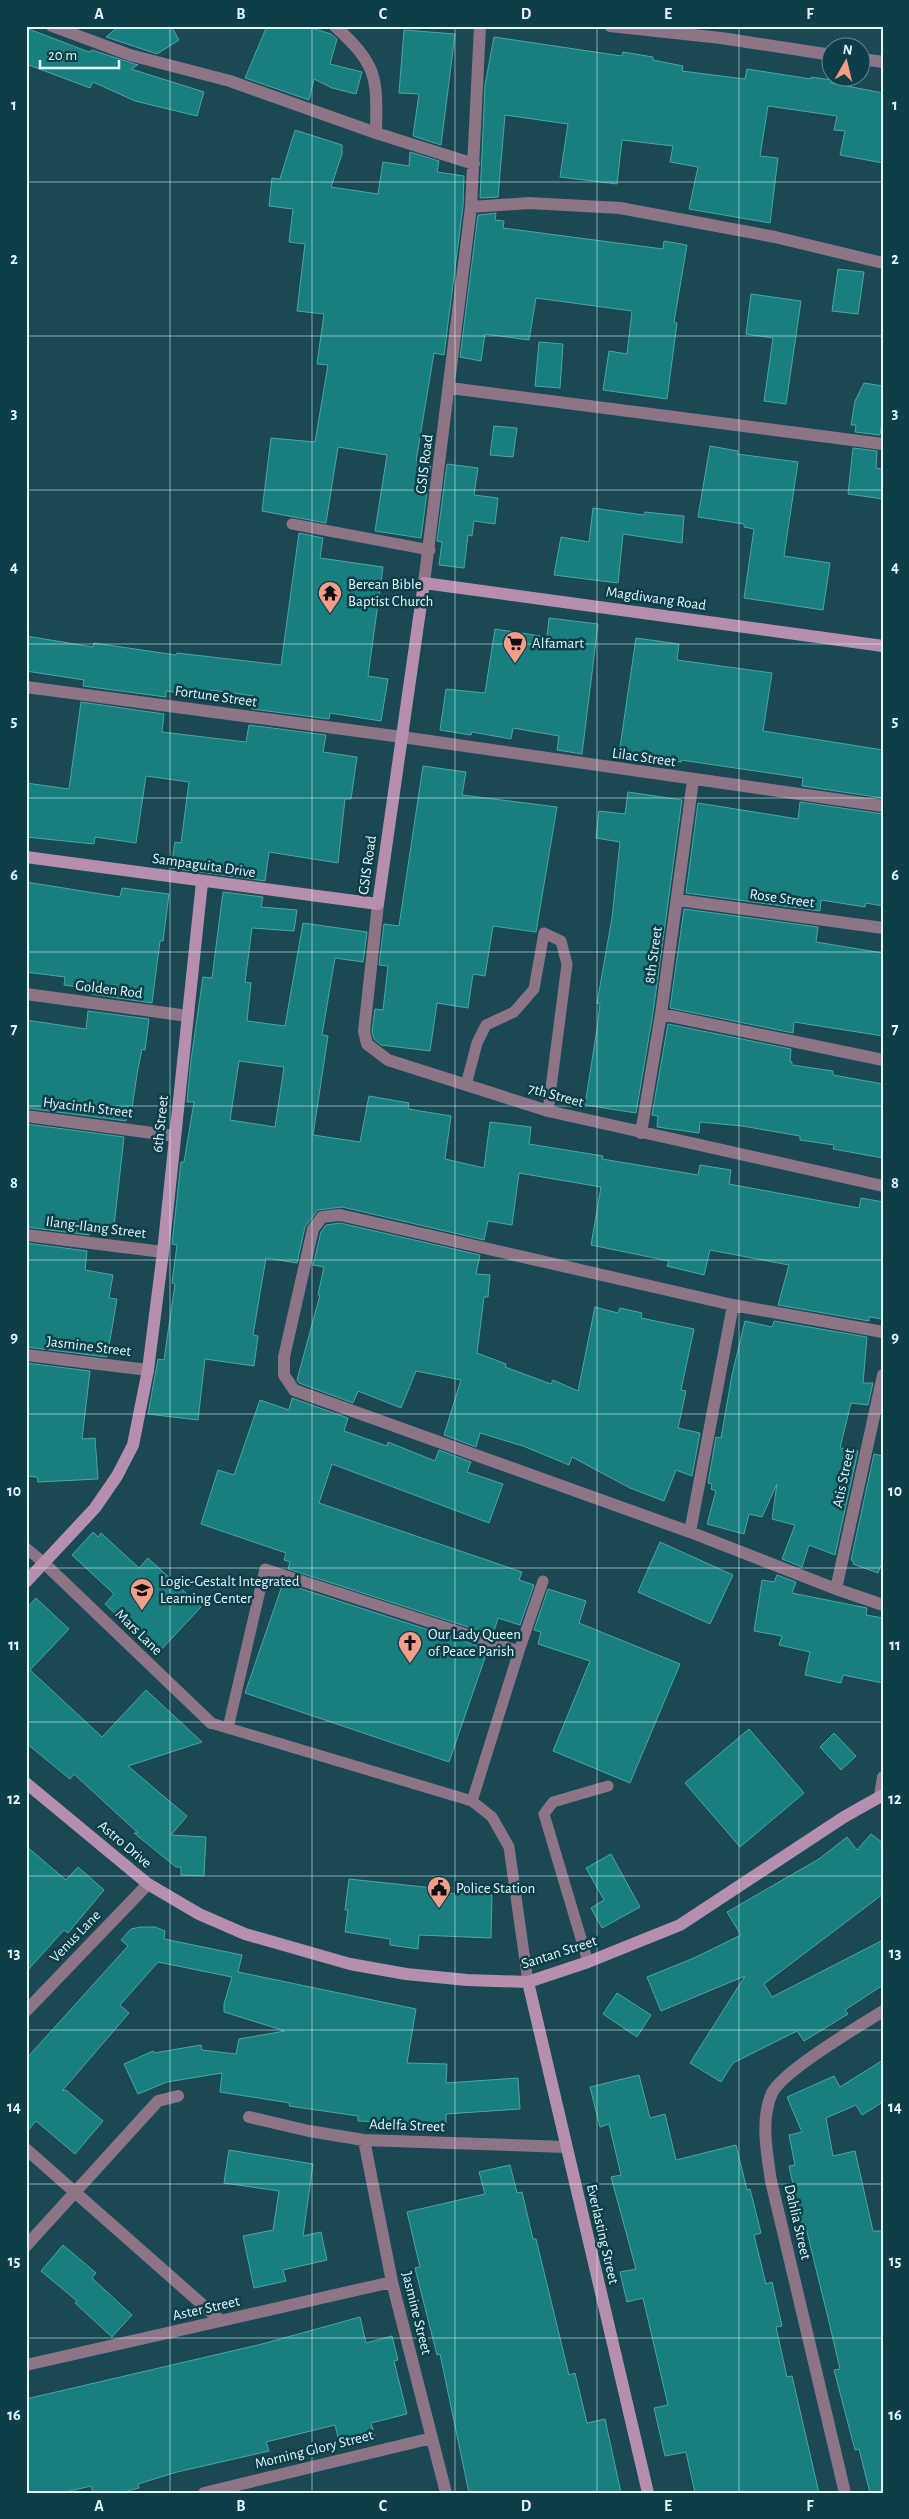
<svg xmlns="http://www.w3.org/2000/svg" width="909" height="2519" viewBox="0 0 909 2519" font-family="'Alegreya Sans',sans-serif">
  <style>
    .building { fill: #187f7e; stroke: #4aa6a5; fill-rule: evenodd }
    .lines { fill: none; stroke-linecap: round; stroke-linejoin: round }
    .lane { stroke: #8d7487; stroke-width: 11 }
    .street { stroke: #8d7487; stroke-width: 12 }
    .secondary { stroke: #b78fae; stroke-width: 12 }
    .grid { fill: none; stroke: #e1f8fe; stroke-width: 1; stroke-opacity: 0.55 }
    .labels { text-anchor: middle; stroke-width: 5; stroke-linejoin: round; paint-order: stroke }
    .street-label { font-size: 15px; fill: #e1f8fe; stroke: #0e3e48 }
    .poi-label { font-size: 15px; fill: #e1f8fe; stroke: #0e3e48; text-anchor: start }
    .neatline { fill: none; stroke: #e1f8fe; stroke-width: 2 }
    .grid-label { font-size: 16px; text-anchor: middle; font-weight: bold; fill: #e1f8fe }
  </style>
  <rect width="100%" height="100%" fill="#1b4953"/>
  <path class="building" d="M119 26H171L179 40 157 54 106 37Z
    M267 26H305L331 34 337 39 330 64 362 72 356 94 332 88 314 79 309 100 245 78Z
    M26 28 89 52 92 50 138 65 131 69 204 92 197 116 135 101 93 82 90 88 26 64Z
    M404 30 455 34 441 145 413 136 419 94 399 93Z
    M494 37 622 56 623 52 653 57V60L683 66 682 71 745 79 747 69 811 79V77L832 80 831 83 883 93V163L840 155 845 131 834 130 837 116 768 106 760 156 778 158 770 223 689 209 698 167 670 162 673 146 622 140 617 184 560 177 568 124 505 115 498 197 480 198 485 85Z
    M295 130 342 145V154L331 187 378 194 383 162 409 166 410 152 439 161 437 172 464 176 463 206 444 355 434 353 416 461 431 462 421 538 375 531 387 455 338 447 326 523 262 511 271 438 315 442 328 365 317 364 324 314 297 311 305 244 289 242 293 209 269 206 272 178 280 179Z
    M496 213 495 220 504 221 503 228 663 249 664 241 687 245 674 322 677 323 667 399 603 390 609 351 627 354 632 311 536 298 529 340 485 334 481 361 460 357 478 215Z
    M838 269 864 272 858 314 832 311Z
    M751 294 801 301 786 404 764 401 773 338 746 334Z
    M539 342 563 344 560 388 535 386Z
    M864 383 883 386V416L880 435 855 432 856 425H851L855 401Z
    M494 426 517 428 513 457 490 455Z
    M710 446 738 451 737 454 798 462 784 556 830 563 823 610 744 598 754 529 744 527V524L698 517Z
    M853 448 877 451 876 468 883 469V499L848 494Z
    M447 464 478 468 474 495 498 498 495 524 474 521 472 536 468 535 464 568 439 565 442 542 437 541Z
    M593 508 644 515 645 512 684 516 682 543 623 534 618 583 554 575 561 537 589 542Z
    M299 533 323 538 320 558 383 567 368 676 388 679 381 721 330 713 329 719 252 709 254 696 211 690 210 697 166 691V697L83 686 84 680 26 671V636L93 647 94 643 176 655 177 653 281 665Z
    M549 618 598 624 582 754 557 750 559 736 513 728 511 739 472 732 471 735 440 730 446 689 485 693 495 629 547 637Z
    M636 638 679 644 677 660 772 673 763 731 883 750V798L802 786 803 778 681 760V762L619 754Z
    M81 702 164 714 162 732 246 742 249 725 326 735 323 752 357 757 351 799H345L338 863 269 852 265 881 171 868 175 842 181 843 189 782 146 776 136 843 95 837 94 844 26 837V783L69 789Z
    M423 766 466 772 462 795 557 807 536 932 493 926 485 976 473 974 468 1008 437 1003 430 1051 381 1045 374 1039 372 1031 375 1009 383 1010 388 966 379 965 384 924 399 926Z
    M628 792 682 800 653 1013 636 1113 585 1105 597 1029 600 1004 597 1003 612 918 620 842 596 838 599 811 625 814Z
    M800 802 883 814V906L866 903 865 907 821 900 820 911 686 893 698 803 798 819Z
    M26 882 120 897 122 888 169 894 163 941H160L152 1003 90 994 91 989 64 985 65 977 26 972Z
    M223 892 263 897 261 907 297 910 294 931 252 928 245 982 251 983 247 1021 285 1026 303 923 367 932 363 962 335 958 322 1035 328 1036 313 1135 360 1142 369 1096 409 1103 408 1109 451 1116 445 1159 484 1168 490 1122 531 1127 529 1144 603 1156 602 1159 698 1175 700 1165 731 1170 729 1184 859 1208 861 1198 883 1202V1319L869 1317V1321L778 1305 789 1265 710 1250 704 1275 667 1266 669 1261 591 1245 601 1187 519 1173 512 1225 488 1221 484 1240 342 1207 318 1210 305 1227 297 1263 266 1258 253 1335 258 1336 254 1366 205 1359 198 1420 148 1414 158 1359 164 1360 175 1284 172 1283 177 1245 172 1244 181 1162H184L194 1102H187L191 1060 203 977 212 978ZM239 1061 284 1067 275 1127 230 1120Z
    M684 909 818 927 816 942 883 953V1036L794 1022 793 1033 670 1008Z
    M88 1011 149 1019 145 1050 142 1049 137 1074 131 1115H127L126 1121 26 1108V1020L86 1029Z
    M668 1024 791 1049 790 1061 792 1062V1065L833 1071V1075L883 1084V1158L833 1149 834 1145 800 1140V1136L742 1126 700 1122 699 1133 657 1127 658 1116 652 1115Z
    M26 1124 124 1137 114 1226 91 1224 89 1235 26 1227Z
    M340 1223 480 1255 476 1274 490 1275 488 1297H484L477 1353 506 1364 505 1367 551 1384 553 1380 578 1391 595 1307 618 1313 620 1308 642 1313 641 1318 694 1329 681 1390 686 1391 678 1428 700 1433 692 1476 676 1470 664 1501 630 1488 572 1457 569 1465 523 1446 480 1433 476 1447 444 1435 461 1380 416 1371 401 1408 358 1391 353 1403 299 1383 297 1380 320 1295H318L324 1267 313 1265 321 1232 326 1225Z
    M26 1243 87 1251 85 1270 113 1275 109 1298 117 1299 107 1357 26 1347Z
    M745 1321 772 1327 774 1321 867 1337 863 1383H873L868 1405 851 1403 840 1448 858 1451 835 1555 809 1545 802 1567 782 1559 795 1525 772 1519 777 1484 762 1517 749 1514 744 1534 707 1524 716 1491 711 1489 712 1484 708 1483 716 1437 721 1438 732 1375Z
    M26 1363 90 1371 82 1439 95 1438 98 1479 38 1482 37 1477 26 1476Z
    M292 1398 348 1418 344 1431 387 1446 388 1442 435 1461 439 1450 471 1462 467 1472 503 1484 489 1523 332 1464 319 1503 522 1572 519 1580 534 1585 520 1625 498 1618 493 1635 288 1569 290 1562 284 1560 286 1553 201 1524 218 1470 234 1475 260 1400 289 1410Z
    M874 1454 883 1456V1560L878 1573 853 1564 854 1562 851 1560Z
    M93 1532 98 1537 101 1533 139 1568 148 1558 201 1607 158 1653 105 1604 114 1594 72 1555Z
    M660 1542 733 1575 710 1624 638 1592Z
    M777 1575 796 1582 792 1593 867 1608 866 1615 883 1618V1683L843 1675 841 1683 805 1675 810 1652 779 1645 782 1636 754 1631 762 1580 774 1582Z
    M283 1583 488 1649 449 1762 245 1693Z
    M548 1589 586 1601 579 1623 680 1664 630 1783 553 1751 590 1661 538 1644 541 1632 534 1630Z
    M36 1598 69 1629 30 1670 102 1737 146 1690 202 1742 128 1766 187 1816 171 1835 206 1837 204 1876 181 1875V1867H176L134 1833H138L74 1774 70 1779 26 1743V1609Z
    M749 1729 804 1793 740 1847 685 1783Z
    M834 1733 856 1756 841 1770 820 1747Z
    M871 1834 883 1843V1894L764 1984 772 1997 883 1940V1985L845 2010 848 2014 804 2041 797 2031 733 2063 721 2082 690 2063 745 1976 661 2011 647 1977 694 1958 741 1935 727 1912 819 1859 847 1837 857 1850Z
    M26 1846 66 1880 78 1867 104 1890 68 1933 64 1930 26 1972Z
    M611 1854 640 1907 602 1928 591 1908 604 1900 586 1868Z
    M349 1879 443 1889 442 1893 492 1895 491 1938 419 1935 418 1949 390 1945V1939L345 1932 348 1910H345Z
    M141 1927H155L165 1931 164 1939 242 1955 238 1972 416 2009 407 2063 447 2064 446 2083 518 2078 520 2109 446 2114V2127H407L408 2123 358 2121V2116L289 2106 290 2103 220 2092 222 2073 167 2082 138 2094 124 2064 153 2051 154 2053 201 2045 202 2050 236 2054 239 2039 285 2031 224 2012V2004L232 1977 158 1962 120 2005 129 2013 62 2091 66 2090 103 2121 75 2154 36 2121 26 2133V2059L128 1946 121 1940 131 1929Z
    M617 1993 651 2015 637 2037 603 2014Z
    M883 2060V2102L862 2115 856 2105 826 2118 833 2156 855 2151 873 2231H883V2493H870L859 2449 855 2450 834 2370 840 2369 830 2326 805 2224 802 2225 789 2166 795 2165 789 2135 802 2132 787 2097 834 2076 840 2087Z
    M639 2075 650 2118 665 2114 676 2160 736 2145 747 2190 750 2189 761 2233 754 2235 766 2284 772 2282 782 2326 776 2327 787 2377 792 2376 819 2493H695L686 2452 665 2456 654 2408 668 2405 643 2298 627 2302 620 2272 636 2269 611 2177 621 2175 609 2124 600 2127 590 2087Z
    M229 2150 313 2164 303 2236 321 2232 327 2260 283 2270 286 2281 254 2288 243 2236 273 2230 279 2191 224 2183Z
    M510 2165 517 2193 522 2192 533 2239H536L569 2375 575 2373 587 2423 605 2419 621 2493H469L440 2354 437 2355 415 2268 420 2267 407 2212 485 2194 479 2172Z
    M63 2245 96 2273 92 2278 132 2315 112 2337 75 2303 77 2301 41 2271Z
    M360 2317 366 2343 392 2336 398 2360 394 2361 407 2414 371 2423 375 2436 340 2445 335 2425 266 2442 269 2451 177 2472 138 2484 139 2488 120 2493H93L91 2486 62 2493H26V2399L262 2344Z"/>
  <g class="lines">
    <path class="lane" d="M292 524 430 550
      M466 1085 477 1043 486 1025 514 1012 534 989 544 933 561 941 567 964 548 1111
      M26 1548 44 1563
      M519 1651 543 1581
      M211 1723 472 1801 492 1817 509 1847 528 1982
      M228 1728 265 1569 519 1651 472 1801
      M588 1962 544 1814 553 1802 608 1786"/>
    <path class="street" d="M52 26 130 55 230 81 376 133 474 164
      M335 26C378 66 377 76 376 133
      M610 26 721 38 832 55
      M862 59 883 62
      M471 207 529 203 620 208 775 237 883 263
      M450 388 883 444
      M424 583 471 207 480 26
      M26 687 402 737 883 806
      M678 900 883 928
      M378 904 364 1031 367 1044 388 1060 548 1111 883 1186
      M26 994 188 1016
      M661 1014 883 1060
      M26 1116 175 1136
      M641 1133 661 1014 693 780
      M26 1235 163 1252
      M883 1332 733 1305 340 1215 322 1217 313 1229 284 1357V1375L294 1390 690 1532 836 1589 883 1605
      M26 1355 148 1370
      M690 1532 733 1305
      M44 1563 211 1723
      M836 1589 883 1375
      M880 1796 883 1777
      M26 2011 148 1884
      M249 2117 309 2131 364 2140 566 2147
      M364 2140 392 2282 446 2493
      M26 2149 221 2321
      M26 2246 158 2101 178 2096
      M26 2365 392 2282
      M204 2493 432 2438
      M845 2493 771 2181C767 2153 760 2120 772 2093 784 2070 858 2027 883 2011"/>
    <path class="secondary" d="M26 857 378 904 424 583 883 646
      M26 1582 95 1508 117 1476 133 1445 148 1370 163 1252 202 882
      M26 1783 148 1884 199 1914 245 1934 350 1964 406 1974 467 1980 528 1982 588 1962 680 1925 844 1817 883 1795
      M528 1982 648 2493"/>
  </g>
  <path class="grid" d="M170 26V2493M312 26V2493M455 26V2493M597 26V2493M739 26V2493M26 182H883M26 336H883M26 490H883M26 644H883M26 798H883M26 952H883M26 1106H883M26 1260H883M26 1414H883M26 1568H883M26 1722H883M26 1876H883M26 2030H883M26 2184H883M26 2338H883"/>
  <defs>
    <g id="temple-pin" transform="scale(1.25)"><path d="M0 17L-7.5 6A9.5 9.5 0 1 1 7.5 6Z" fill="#f49e89" stroke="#0e3e48"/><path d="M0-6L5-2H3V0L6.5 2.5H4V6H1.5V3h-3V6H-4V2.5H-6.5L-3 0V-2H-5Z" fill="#111"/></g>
    <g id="supermarket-pin" transform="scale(1.25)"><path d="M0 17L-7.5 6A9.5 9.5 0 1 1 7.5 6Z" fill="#f49e89" stroke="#0e3e48"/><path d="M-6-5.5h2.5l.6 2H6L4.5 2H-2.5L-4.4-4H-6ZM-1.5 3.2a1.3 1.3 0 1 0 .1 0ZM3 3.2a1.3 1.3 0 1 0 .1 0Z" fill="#111"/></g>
    <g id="school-pin" transform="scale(1.25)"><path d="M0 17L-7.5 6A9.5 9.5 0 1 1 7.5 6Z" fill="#f49e89" stroke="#0e3e48"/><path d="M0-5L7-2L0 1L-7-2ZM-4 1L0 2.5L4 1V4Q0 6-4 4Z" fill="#111"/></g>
    <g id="church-pin" transform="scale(1.25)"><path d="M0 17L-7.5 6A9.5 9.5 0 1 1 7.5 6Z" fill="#f49e89" stroke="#0e3e48"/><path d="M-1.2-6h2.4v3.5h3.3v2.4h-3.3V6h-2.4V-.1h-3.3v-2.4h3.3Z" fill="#111"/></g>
    <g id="civic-pin" transform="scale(1.25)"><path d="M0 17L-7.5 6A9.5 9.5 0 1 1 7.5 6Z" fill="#f49e89" stroke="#0e3e48"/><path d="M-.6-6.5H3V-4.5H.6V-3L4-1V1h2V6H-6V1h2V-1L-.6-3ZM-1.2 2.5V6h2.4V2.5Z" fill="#111"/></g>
  </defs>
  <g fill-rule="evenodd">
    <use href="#temple-pin" x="330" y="593"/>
    <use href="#supermarket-pin" x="515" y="643"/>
    <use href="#school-pin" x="142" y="1590"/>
    <use href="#church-pin" x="410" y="1643"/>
    <use href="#civic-pin" x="439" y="1888"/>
  </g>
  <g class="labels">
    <g class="street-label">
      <text transform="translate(424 464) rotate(-83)" y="5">GSIS Road</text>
      <text transform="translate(656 598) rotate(8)" y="5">Magdiwang Road</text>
      <text transform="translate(216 696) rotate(8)" y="5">Fortune Street</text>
      <text transform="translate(644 757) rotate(8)" y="5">Lilac Street</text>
      <text transform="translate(204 865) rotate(8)" y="5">Sampaguita Drive</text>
      <text transform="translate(367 865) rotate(-82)" y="5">GSIS Road</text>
      <text transform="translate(782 898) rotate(8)" y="5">Rose Street</text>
      <text transform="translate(653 955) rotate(-82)" y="5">8th Street</text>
      <text transform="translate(109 989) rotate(7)" y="5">Golden Rod</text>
      <text transform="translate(556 1095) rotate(15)" y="5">7th Street</text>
      <text transform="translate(88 1107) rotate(7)" y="5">Hyacinth Street</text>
      <text transform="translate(160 1124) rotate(-84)" y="5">6th Street</text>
      <text transform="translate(96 1227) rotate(7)" y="5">Ilang-Ilang Street</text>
      <text transform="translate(89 1346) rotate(7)" y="5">Jasmine Street</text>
      <text transform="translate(843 1478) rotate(-78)" y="5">Atis Street</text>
      <text transform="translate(139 1632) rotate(44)" y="5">Mars Lane</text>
      <text transform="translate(125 1844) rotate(40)" y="5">Astro Drive</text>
      <text transform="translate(75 1936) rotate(-46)" y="5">Venus Lane</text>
      <text transform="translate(559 1952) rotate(-18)" y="5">Santan Street</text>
      <text transform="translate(407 2125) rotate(2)" y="5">Adelfa Street</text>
      <text transform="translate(798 2222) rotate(77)" y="5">Dahlia Street</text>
      <text transform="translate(603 2234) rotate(77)" y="5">Everlasting Street</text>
      <text transform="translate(206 2308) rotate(-13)" y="5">Aster Street</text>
      <text transform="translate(417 2313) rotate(76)" y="5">Jasmine Street</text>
      <text transform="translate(314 2449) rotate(-14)" y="5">Morning Glory Street</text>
    </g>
    <g class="poi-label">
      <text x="348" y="589">Berean Bible<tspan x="348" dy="17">Baptist Church</tspan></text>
      <text x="532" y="648">Alfamart</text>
      <text x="160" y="1586">Logic-Gestalt Integrated<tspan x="160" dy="17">Learning Center</tspan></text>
      <text x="428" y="1639">Our Lady Queen<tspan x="428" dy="17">of Peace Parish</tspan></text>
      <text x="456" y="1893">Police Station</text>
    </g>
  </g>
  <rect width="909" height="2519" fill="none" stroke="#0e3e48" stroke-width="55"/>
  <g transform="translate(846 62) rotate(8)"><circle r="24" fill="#0e3e48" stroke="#628891"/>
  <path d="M0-4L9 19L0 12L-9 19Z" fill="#f49e89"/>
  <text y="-8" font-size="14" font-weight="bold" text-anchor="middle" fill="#e1f8fe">N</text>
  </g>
  <path d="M40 60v8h79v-8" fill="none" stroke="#e1f8fe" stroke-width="2.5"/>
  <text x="48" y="60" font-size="15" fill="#e1f8fe" stroke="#0e3e48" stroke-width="4" paint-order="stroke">20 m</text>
  <rect x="28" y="28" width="854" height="2464" class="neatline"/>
  <g class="grid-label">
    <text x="99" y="19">A</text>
    <text x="241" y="19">B</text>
    <text x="383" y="19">C</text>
    <text x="526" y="19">D</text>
    <text x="668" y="19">E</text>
    <text x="810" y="19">F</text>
    <text x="14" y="110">1</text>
    <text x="895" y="110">1</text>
    <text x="14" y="264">2</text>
    <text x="895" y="264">2</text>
    <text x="14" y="418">3</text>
    <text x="895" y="418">3</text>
    <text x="14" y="572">4</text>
    <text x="895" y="572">4</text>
    <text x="14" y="726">5</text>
    <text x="895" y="726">5</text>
    <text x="14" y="880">6</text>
    <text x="895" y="880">6</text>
    <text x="14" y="1034">7</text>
    <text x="895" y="1034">7</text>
    <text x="14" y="1188">8</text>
    <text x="895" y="1188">8</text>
    <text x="14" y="1342">9</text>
    <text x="895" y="1342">9</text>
    <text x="14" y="1496">10</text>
    <text x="895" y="1496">10</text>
    <text x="14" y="1650">11</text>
    <text x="895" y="1650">11</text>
    <text x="14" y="1804">12</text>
    <text x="895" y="1804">12</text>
    <text x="14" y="1958">13</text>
    <text x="895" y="1958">13</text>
    <text x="14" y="2112">14</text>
    <text x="895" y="2112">14</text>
    <text x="14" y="2266">15</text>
    <text x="895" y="2266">15</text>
    <text x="14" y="2420">16</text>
    <text x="895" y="2420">16</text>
    <text x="99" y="2511">A</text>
    <text x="241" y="2511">B</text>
    <text x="383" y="2511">C</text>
    <text x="526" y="2511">D</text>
    <text x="668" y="2511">E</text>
    <text x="810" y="2511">F</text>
  </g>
</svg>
